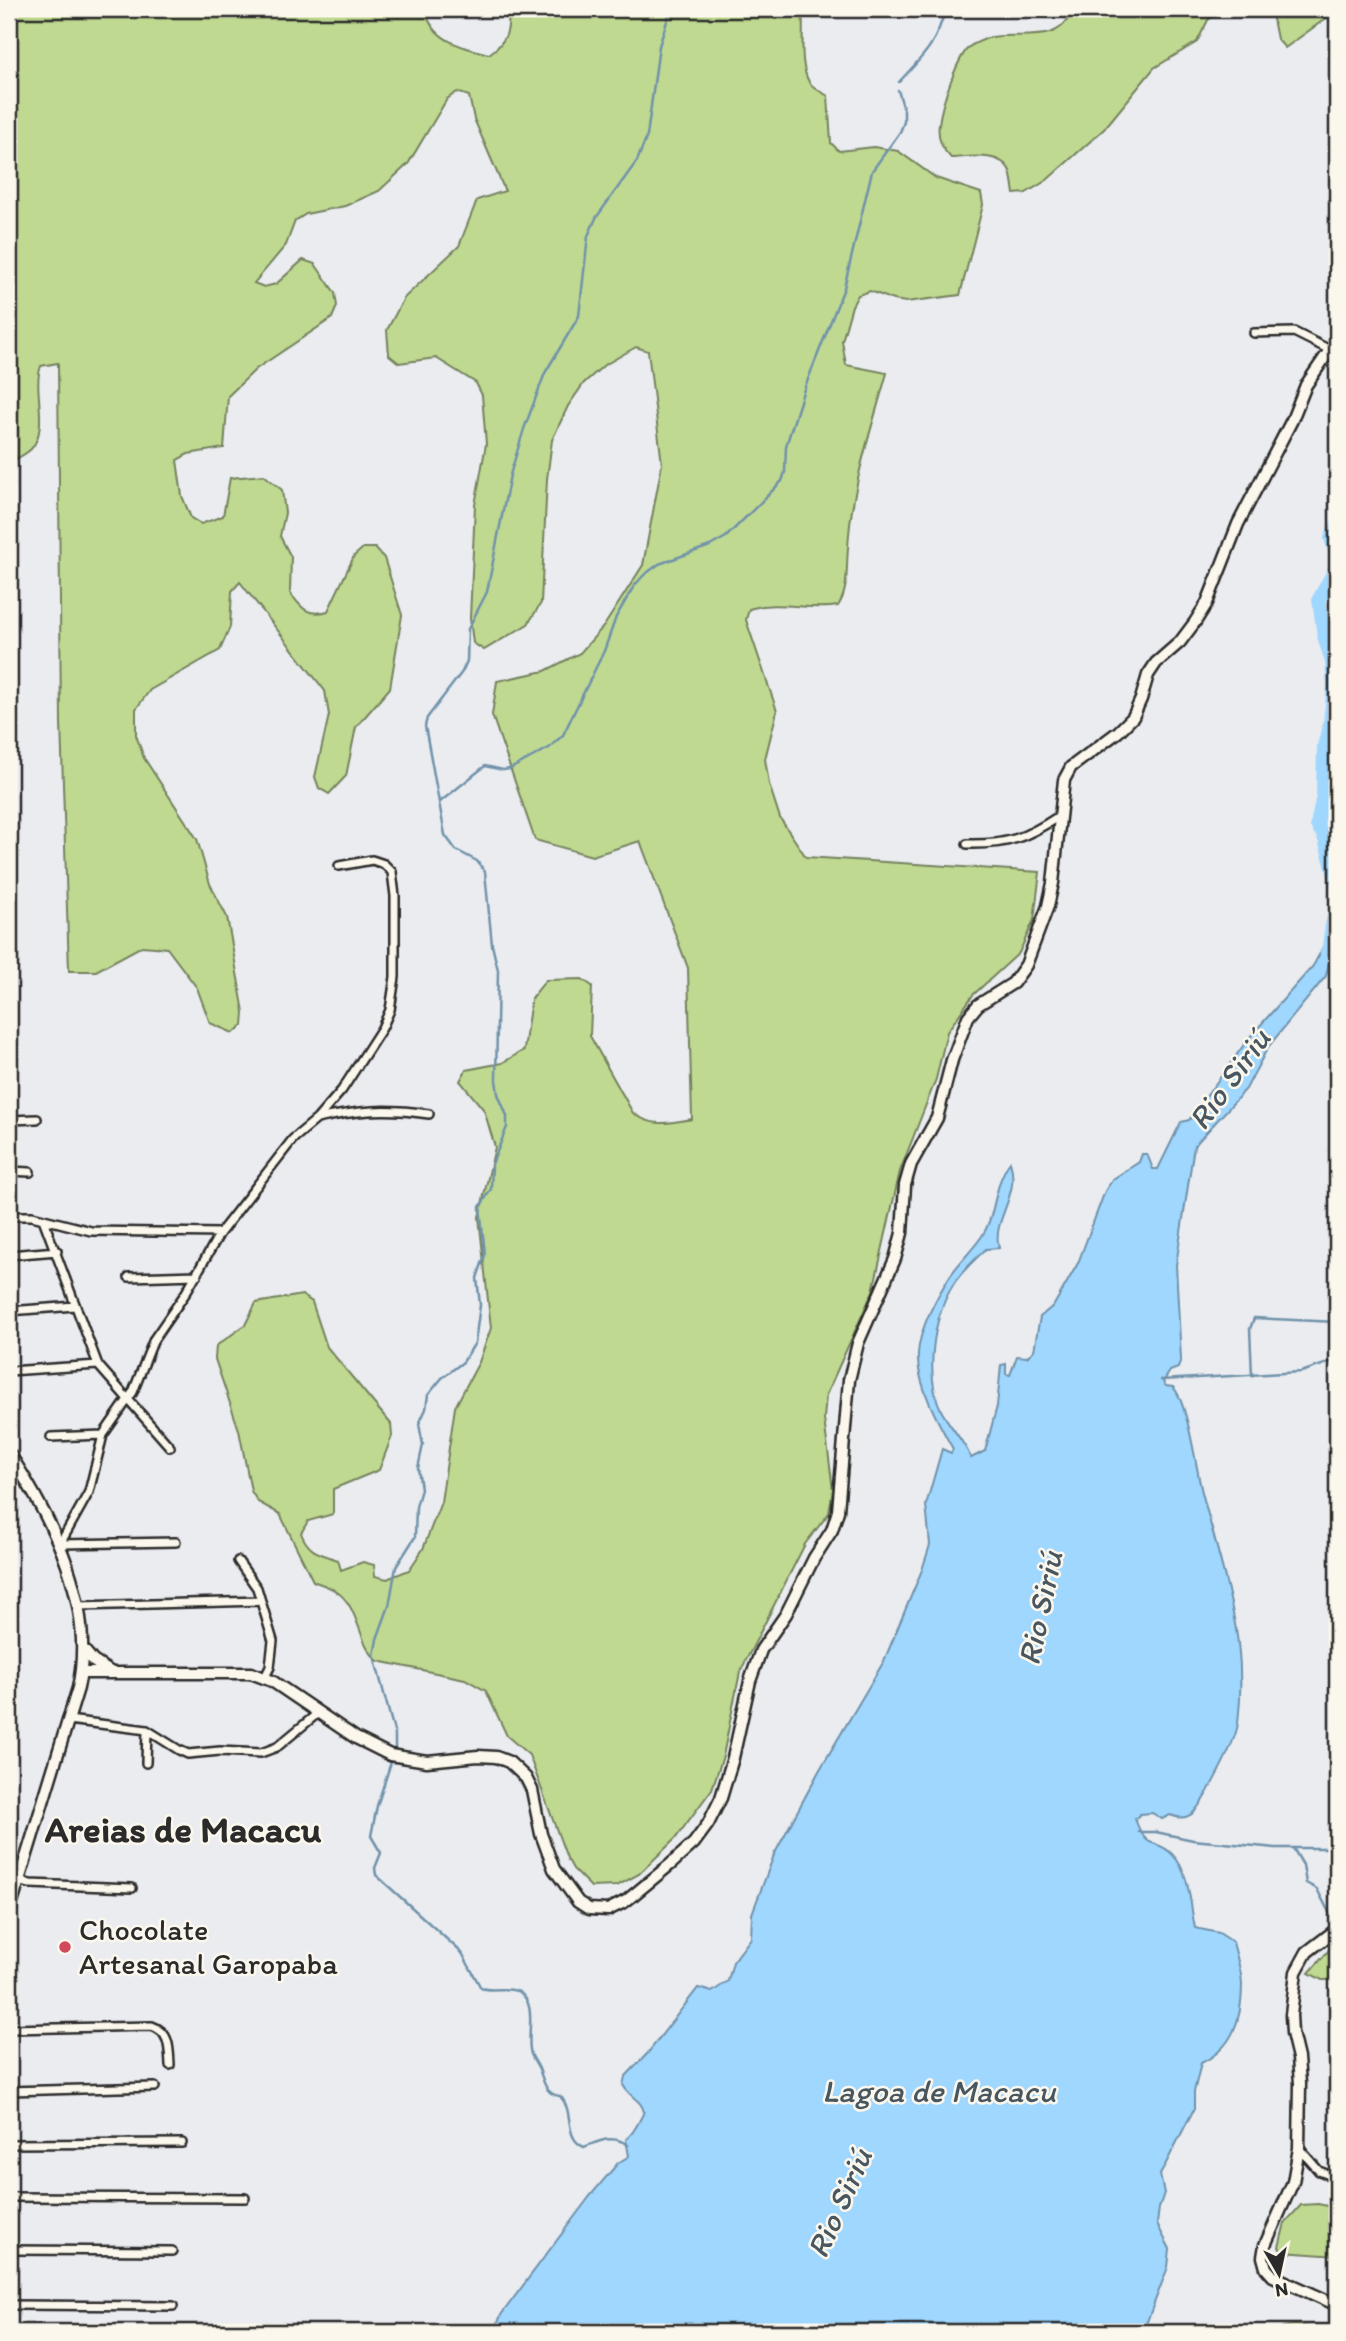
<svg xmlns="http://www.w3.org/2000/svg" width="1346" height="2341" viewBox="0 0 1346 2341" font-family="Itim,sans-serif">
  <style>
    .green { fill: #bfd991; stroke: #75825e; stroke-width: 2 }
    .water { fill: #9fd7ff; stroke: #7192aa; stroke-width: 2 }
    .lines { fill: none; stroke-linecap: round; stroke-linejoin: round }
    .stream { stroke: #7192aa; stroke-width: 2.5 }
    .river { stroke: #9fd7ff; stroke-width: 14 }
    .street-casing { stroke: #2b2b2b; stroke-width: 12 }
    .secondary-casing { stroke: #2b2b2b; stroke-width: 15 }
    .street { stroke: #fbf7ec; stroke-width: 7 }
    .secondary { stroke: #fbf7ec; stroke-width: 10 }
    .poi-dot { fill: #d1495b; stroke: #fbf7ec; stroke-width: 2.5 }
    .labels { text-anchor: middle; stroke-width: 5; stroke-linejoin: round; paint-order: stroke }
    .poi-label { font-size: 30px; fill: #2b2b2b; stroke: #fbf7ec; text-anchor: start }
    .water-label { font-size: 32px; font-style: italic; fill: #485660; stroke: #fbf7ec }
    .district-label { font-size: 37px; font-weight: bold; fill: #2b2b2b; stroke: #fbf7ec }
  </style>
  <rect width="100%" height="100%" fill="#eaecf0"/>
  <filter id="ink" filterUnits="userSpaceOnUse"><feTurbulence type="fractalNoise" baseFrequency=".0143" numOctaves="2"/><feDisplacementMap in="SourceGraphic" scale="14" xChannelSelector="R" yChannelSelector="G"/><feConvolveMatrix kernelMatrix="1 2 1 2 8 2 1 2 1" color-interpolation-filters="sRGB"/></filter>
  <g filter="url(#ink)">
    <path class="green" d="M9 9H425C432 41 461 47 489 54 507 42 510 30 508 9H802C805 32 798 62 809 82 813 88 822 92 828 96L831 143 839 151 874 147 898 151 936 178 981 193 983 205 960 295 906 302 894 300 870 291 858 295 852 306 842 341 846 365 887 373C871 430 851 488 848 548 846 568 849 590 838 606 809 611 777 600 749 609L746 620 777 711 765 759 769 784 780 818 806 857 1040 872 1034 920 1019 953 973 995 947 1032 936 1079 900 1171 873 1291 826 1395 824 1419 833 1490 829 1513 805 1544 740 1672 723 1756 712 1789 675 1839 639 1874 617 1886 591 1887 573 1869 567 1858 529 1755 507 1736 486 1691 465 1679 378 1661C356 1642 361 1606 334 1590 328 1586 320 1584 313 1581L280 1514 258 1502 251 1491 239 1430 215 1359 216 1346 245 1325 256 1303 302 1295 312 1302 327 1347 391 1424 392 1436 379 1470 333 1489V1514L308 1521 301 1533C309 1553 319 1553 338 1560L341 1570 363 1562 374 1565 375 1576 387 1579 409 1570 423 1549 441 1502 455 1407 479 1362 491 1328 479 1217 495 1147 484 1110 460 1081 466 1070 502 1063 524 1050 531 999 546 980 582 979 592 986 590 1036 633 1113C653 1128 670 1123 692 1119L688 968 640 841 592 856 535 840 492 715 497 681 545 671 580 653 604 626 643 565 662 464 648 351 636 347 603 366 584 383 568 406 552 440 547 479 541 603 528 624 484 650 473 643 470 618 475 505 486 444 482 395 476 383 436 358 399 363 389 355 387 330 404 298 459 246 477 200 505 191 474 119 469 96 457 92 447 99 408 164 379 191 345 206 306 214 295 221 286 245 254 283 264 287 276 284 303 260 315 264 335 293 337 306 332 318 256 369 228 396 224 448 188 454 177 460 182 496 191 518 201 524 223 516 230 478 264 475 282 490 285 513 280 536 291 557 290 593C302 608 307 617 328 611L354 556 363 548H375L384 558 402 615 390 688 356 727 346 776 329 794 319 788 315 777 329 715 325 691 240 582 232 591 230 627 220 650 150 690 136 709V735L144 758 197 839 210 884 227 917 244 1012 243 1025 233 1033 210 1023 197 988 167 948 142 946 96 971H69L61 722 58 363 41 366C32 390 50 427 31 449 26 454 18 458 12 461L14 485 9 494Z
      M1072 9H1222L1208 20 1197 42 1154 68 1104 129 1047 180 1026 193 1014 194C1013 187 1012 178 1010 171 1001 151 969 157 951 158 942 149 937 137 939 124 941 107 958 52 972 45 978 42 986 38 992 37 1021 32 1062 46 1072 9Z
      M1271 9H1330L1325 19 1285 48 1277 39Z
      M1337 1941V1980H1322L1309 1973Z
      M1318 2204 1337 2208V2256L1282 2252 1279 2247 1285 2223 1301 2205Z
      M1295 2325 1337 2331V2332H1273L1283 2327Z"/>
    <path class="water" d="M1330 935 1332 950 1326 976 1268 1047 1246 1089 1194 1146 1176 1265 1181 1359 1178 1368 1170 1371 1163 1382 1166 1386 1173 1387C1187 1401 1196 1466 1201 1488 1214 1540 1231 1591 1238 1643 1241 1668 1241 1698 1238 1723 1236 1741 1215 1779 1206 1795 1196 1811 1190 1823 1170 1815L1162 1819 1152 1813 1140 1814 1135 1819C1148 1854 1155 1836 1173 1855 1190 1873 1190 1905 1195 1928L1219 1933 1233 1942C1236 1955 1242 1971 1242 1985 1242 2019 1233 2048 1201 2063L1194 2092V2109L1160 2175 1164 2193 1159 2208 1157 2224 1170 2249 1168 2267 1143 2332H494L501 2315 590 2196 618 2163 629 2156 626 2139C634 2134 639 2121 644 2112 641 2099 630 2098 623 2085L625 2077 647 2054 698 1988 712 1992 728 1981 733 1962 751 1938 752 1914 774 1855 819 1771 884 1661 922 1570 930 1545 926 1505 942 1449 951 1453 953 1449C939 1424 916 1383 918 1353 920 1328 935 1300 948 1279 958 1263 972 1251 982 1236 997 1213 993 1185 1010 1162 1021 1196 991 1220 999 1248L986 1249C974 1260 961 1272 953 1285 933 1317 924 1378 942 1412 951 1428 964 1441 971 1458L985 1451 997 1406 1001 1365 1006 1364V1374L1010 1375 1017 1356 1027 1357 1034 1350 1040 1317 1054 1305 1078 1263 1105 1191 1113 1179 1139 1162 1142 1154H1147L1153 1169H1158L1181 1122 1189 1120 1249 1038 1313 966Z"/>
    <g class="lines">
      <path class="stream" d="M899 82C923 56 937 44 945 9
        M440 802 485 766 503 770 510 769 549 748 563 735 604 651 616 617 634 586 644 575 659 564 710 546 726 537 782 481 785 472 786 446 803 392 844 288 872 171 900 132 904 122V110L898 90
        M1252 1376 1250 1329 1254 1318 1337 1322
        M1161 1380 1301 1372 1337 1360
        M395 1749V1735L374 1656 377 1639 389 1606 396 1567 415 1537 416 1507 421 1489 418 1468 423 1445 419 1424 426 1409 428 1395 442 1378 463 1362 475 1343 480 1305 477 1278 485 1255 480 1207 491 1189 492 1164 507 1127V1116L498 1094 496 1080 498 970 492 945 485 872 477 861 456 850 445 835 425 726 427 718 462 672 467 661 468 629 487 592 510 475 524 429 545 373 579 316 588 236 596 218 637 161 647 136 659 46 671 9
        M391 1762 377 1806 371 1836 381 1853 375 1868 376 1875 462 1953 481 1988C492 1992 509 1986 519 1992 539 2005 525 2036 531 2054 533 2059 537 2064 539 2069 544 2081 545 2095 560 2096 575 2111 563 2138 584 2147 600 2141 613 2134 628 2145
        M1139 1832H1156L1193 1840 1276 1848H1337
        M1293 1848 1303 1865 1306 1883 1317 1889 1334 1922"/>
      <path class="river" d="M1337 526 1331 538 1337 556
        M1337 566 1319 599 1324 636 1332 662 1334 686 1330 722 1324 747 1323 796 1317 825 1324 836 1337 881
        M1327 954C1332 940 1329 924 1337 910"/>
      <g class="street-casing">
        <path id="street" d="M1254 333 1294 332 1330 350
          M967 844C1007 845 1026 838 1059 816
          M317 1119C359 1110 386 1108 429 1114
          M9 1120 37 1119
          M9 1171 30 1172
          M9 1216H32L91 1231 220 1233
          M43 1219 98 1365 170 1447
          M9 1255 57 1251
          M129 1277 197 1275
          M9 1311 75 1306
          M9 1371 98 1365
          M51 1437 103 1435
          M60 1544 89 1492 103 1435 133 1392 154 1339 185 1294 220 1233 293 1139 317 1119 342 1090 382 1028 390 1010 395 977V896L392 872 384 864 372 860 339 866
          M60 1544 176 1542
          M238 1561 257 1588 273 1641 270 1667 265 1677
          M78 1606 261 1601
          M68 1720 147 1730 179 1750 188 1754 220 1751 261 1753 277 1747 318 1713
          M146 1763 147 1730
          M19 1881 30 1884 132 1888
          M9 2029 152 2026C170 2032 169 2048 170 2065
          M9 2091 155 2087
          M9 2144 182 2143
          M1299 2148 1319 2171 1337 2178
          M9 2197 245 2198
          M9 2250 172 2251
          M9 2305 173 2306"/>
      </g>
      <g class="secondary-casing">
        <path id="secondary" d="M9 1453C53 1521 96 1604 78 1688L9 1913
          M83 1649 93 1661 112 1673
          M81 1673H251L272 1681 356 1738 390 1755 427 1761 478 1756 496 1757 509 1762 526 1778 532 1790 541 1834 554 1869 578 1902 589 1909 608 1910 626 1901 671 1864 694 1843 708 1824 721 1798 733 1758 750 1681 761 1650 786 1614 814 1558 832 1530 838 1511 849 1380 858 1343 895 1259 902 1233 905 1185 911 1164 937 1118 952 1060 968 1017 978 1005 1013 983 1026 965 1048 906 1053 883 1064 780 1071 767 1118 732 1133 717 1141 699 1148 675 1156 663 1180 642 1195 622 1207 603 1238 524 1292 420 1306 385 1330 350 1337 344
          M1337 1929 1307 1952 1296 1972 1291 2015 1292 2033 1298 2058 1300 2083 1299 2148 1293 2182 1265 2245 1263 2257 1266 2268 1273 2276 1337 2305"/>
      </g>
      <use href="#street" class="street"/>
      <use href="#secondary" class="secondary"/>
    </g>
  </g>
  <circle class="poi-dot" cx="65" cy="1947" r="7"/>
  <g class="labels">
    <g class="poi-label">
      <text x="79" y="1940">Chocolate<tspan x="79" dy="34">Artesanal Garopaba</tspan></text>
    </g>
    <g class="water-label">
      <text transform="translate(1229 1079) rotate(-54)" y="11">Rio Siriú</text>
      <text transform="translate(1040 1608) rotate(-78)" y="11">Rio Siriú</text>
      <text x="939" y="2102">Lagoa de Macacu</text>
      <text transform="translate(839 2203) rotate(-66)" y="11">Rio Siriú</text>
    </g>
    <g class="district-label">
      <text x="183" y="1842">Areias de Macacu</text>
    </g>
  </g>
  <rect width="1346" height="2341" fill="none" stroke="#fbf7ec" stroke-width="35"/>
  <rect x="18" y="18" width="1311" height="2306" fill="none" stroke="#2b2b2b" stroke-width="2.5" filter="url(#ink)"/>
  <g transform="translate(1279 2274) rotate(171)" stroke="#fbf7ec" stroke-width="5" paint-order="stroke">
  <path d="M0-5L12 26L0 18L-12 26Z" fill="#2b2b2b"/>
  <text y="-10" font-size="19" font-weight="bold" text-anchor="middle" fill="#2b2b2b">N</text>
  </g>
</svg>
